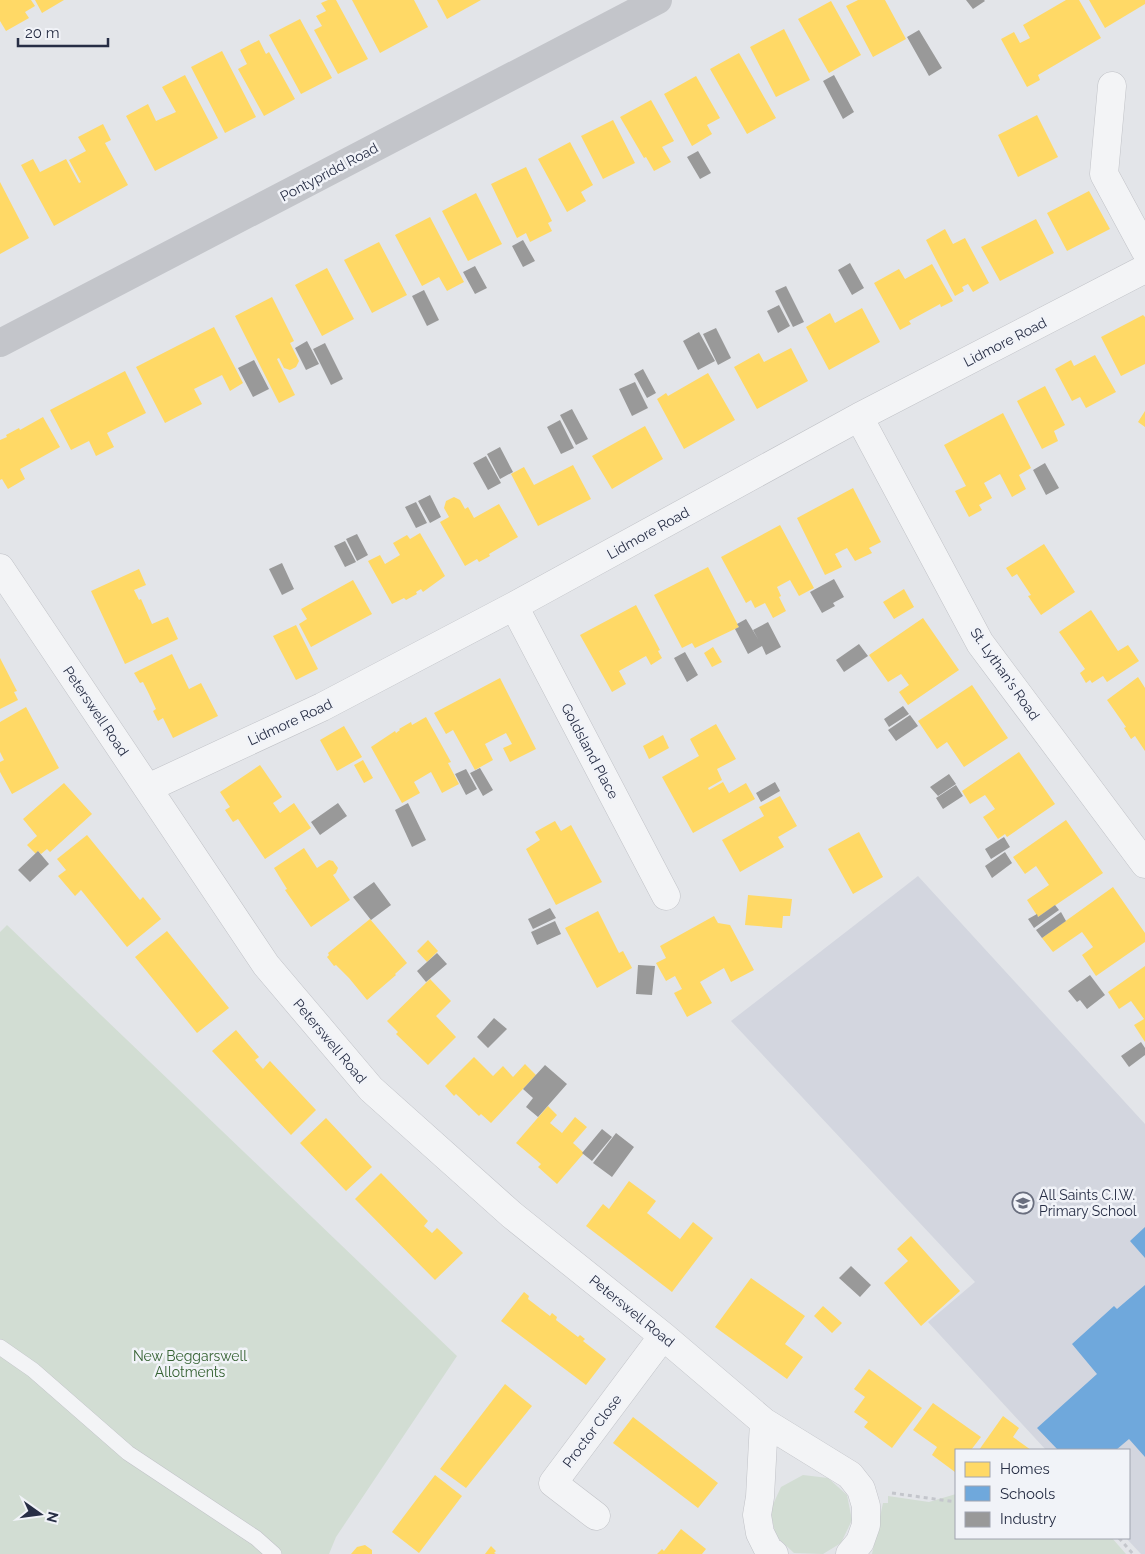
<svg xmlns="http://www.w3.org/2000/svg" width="1145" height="1554" viewBox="0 0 1145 1554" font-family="Raleway,sans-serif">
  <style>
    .built { fill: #d3d6df }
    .green { fill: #d2ddd3 }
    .homes { fill: #ffd966 }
    .schools { fill: #6fa8dc }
    .industry { fill: #999 }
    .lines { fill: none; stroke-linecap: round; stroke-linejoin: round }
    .service-casing { stroke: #c0c2c7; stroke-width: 16 }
    .minor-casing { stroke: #c0c2c7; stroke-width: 29 }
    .path { stroke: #c4c6cc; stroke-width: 3; stroke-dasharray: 4 4; stroke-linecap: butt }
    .service { stroke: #f3f4f6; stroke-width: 15 }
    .minor { stroke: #f3f4f6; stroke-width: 28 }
    .secondary { stroke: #c3c5ca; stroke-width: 28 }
    .labels { text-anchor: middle; stroke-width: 5; stroke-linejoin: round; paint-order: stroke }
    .street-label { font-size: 14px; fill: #272e45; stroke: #f1f3f8 }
    .poi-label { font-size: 14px; fill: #272e45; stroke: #f1f3f8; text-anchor: start }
    .park-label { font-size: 14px; fill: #366233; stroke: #f1f3f8 }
  </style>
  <rect width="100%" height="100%" fill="#e3e5e9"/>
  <path class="built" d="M918 876 1145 1124V1554H1141L1126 1538H1129V1450H1046L928 1322 975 1282 731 1021Z"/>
  <path class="green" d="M7 925 457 1356 336 1537 329 1554H0V932Z
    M803 1475 828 1478 847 1495 852 1520 841 1543 823 1554 794 1553 776 1536 770 1511 781 1487Z
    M956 1494V1538H1112L1126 1554H872L883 1503H888V1496L929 1502Z"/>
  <path class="homes" d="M0 0H31L35 6 25 12 29 18 6 31 0 21Z
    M35 0H64L42 13Z
    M328 0H336L368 59 338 74 314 30 322 26 316 16 326 11 321 3Z
    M352 0H414L428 27 380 53Z
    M437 0H481L447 19Z
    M858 0H885L906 39 873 57 846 6Z
    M1066 0H1079L1101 38 1038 75 1040 80 1027 87 1001 39 1014 32 1020 43 1030 38 1023 25Z
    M1089 0H1145V4L1105 28Z
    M831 1 861 55 829 73 798 19Z
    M300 19 332 78 301 94 269 35Z
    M784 29 810 80 776 97 750 47Z
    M259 40 266 54 269 52 295 99 264 116 238 69 247 64 240 50Z
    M222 51 256 117 225 133 191 67Z
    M739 53 776 118 747 134 710 69Z
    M185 75 218 138 155 171 126 116 148 104 156 121 176 112 162 87Z
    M696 76 720 118 707 125 712 134 692 146 664 94Z
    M651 100 674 141 662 147 671 162 654 171 646 157 644 158 620 117Z
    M1037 115 1058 157 1018 177 998 135Z
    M613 120 635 163 603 179 581 136Z
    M103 124 111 140 105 143 128 185 54 226 21 165 33 159 40 172 66 159 79 183 81 182 69 160 86 151 78 137Z
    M570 142 593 185 581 192 586 201 567 212 538 159Z
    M526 167 552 221 548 223 552 231 530 242 526 233 517 238 491 184Z
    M0 182 29 238 0 254Z
    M1089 191 1110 229 1067 251 1047 213Z
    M476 193 502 244 468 261 442 211Z
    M430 217 464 282 447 291 439 277 422 286 395 235Z
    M1036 219 1054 253 1000 281 981 247Z
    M945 229 953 244 965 238 989 283 973 292 968 284 962 287 964 291 955 296 926 240Z
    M379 242 407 295 372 313 344 260Z
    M932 264 953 301 941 307 940 304 909 321 911 324 900 330 874 283 899 269 905 279Z
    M327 268 354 319 322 336 295 285Z
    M272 297 294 341 290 343 299 361 296 367 290 370 284 368 279 358 277 359 295 395 279 403 235 316Z
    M862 308 880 342 829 370 806 327 830 313 835 323Z
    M1143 315 1145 317V364L1121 376 1101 337Z
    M214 327 243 383 230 391 222 375 194 389 202 404 165 423 136 367Z
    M791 348 808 381 757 409 734 367 759 353 764 362Z
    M1095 355 1116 392 1086 408 1080 397 1072 401 1055 369 1071 360 1074 366Z
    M125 371 146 413 107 433 114 447 96 456 89 441 71 450 50 410Z
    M708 373 735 420 684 449 657 399 666 393 668 396Z
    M1045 386 1065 425 1054 431 1058 441 1042 449 1017 401Z
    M1145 411V427L1138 422Z
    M1003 413 1031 468 1019 475 1026 489 1012 497 1000 474 984 483 992 498 979 505 982 510 969 517 955 491 966 486 944 445Z
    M43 417 60 447 20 469 25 479 8 489 2 479 0 480V440L7 437 6 435 19 428 20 430Z
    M645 426 663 459 612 489 592 456Z
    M573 465 591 499 538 526 511 474 524 467 534 485Z
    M853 488 881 542 869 548 872 553 855 561 847 548 835 554 842 567 825 575 797 518Z
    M454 497 460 500 465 509 468 507 474 518 499 504 518 537 489 554 490 556 479 562 477 559 465 566 440 522 449 517 444 508 446 501Z
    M780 525 814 588 799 596 790 580 777 587 781 596 779 597 786 611 773 618 765 603 755 608 751 600 746 603 721 557Z
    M420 533 445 576 423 592 421 589 416 592 417 594 406 600 404 598 392 604 368 561 380 555 385 564 400 555 393 543 407 535 410 539Z
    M1044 544 1075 592 1041 615 1028 596 1031 595 1017 574 1012 577 1006 568Z
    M708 567 739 627 695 648 692 643 682 648 654 595Z
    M139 569 146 585 134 590 139 600 141 599 152 624 168 617 178 639 125 664 91 591Z
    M353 580 372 614 311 647 299 624 307 619 301 609Z
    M904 589 914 607 894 619 883 602Z
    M636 605 660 650 658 651 662 658 651 665 646 656 619 671 626 684 612 692 580 635Z
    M1091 610 1118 651 1128 645 1139 661 1107 682 1103 676 1092 683 1090 680 1086 683 1080 673 1085 669 1059 632Z
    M923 618 959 670 908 705 899 692 909 685 901 674 888 682 869 655Z
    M296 625 318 669 296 680 273 636Z
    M713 647 722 662 712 667 704 653Z
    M172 654 189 689 201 683 218 716 173 738 163 718 158 721 153 711 156 709 149 694 143 682 140 683 134 673Z
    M0 658 17 691 14 692 18 700 0 709Z
    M1138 677 1145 688V751L1135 736 1131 739 1124 728 1126 727 1107 700Z
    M500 678 536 749 510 762 503 748 512 744 506 733 485 744 493 760 475 770 453 730 446 734 434 713Z
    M972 685 1008 738 964 767 947 742 937 749 918 721Z
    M26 707 59 768 12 794 0 772V762L4 760 0 752V722Z
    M426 717 451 762 448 763 459 784 442 793 431 772 414 782 420 793 402 803 371 747 395 731 396 733 400 730 399 729 411 722 412 725Z
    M716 724 736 759 717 769 722 780 708 788 709 790 723 782 729 793 746 783 755 799 693 833 662 777 699 756 690 739Z
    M344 726 362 757 337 771 320 740Z
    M663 735 669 748 649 759 643 746Z
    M1019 752 1055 804 1007 837 1005 834 998 839 983 817 995 809 985 795 970 804 962 791Z
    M363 760 373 778 364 783 354 765Z
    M260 765 282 797 273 803 280 813 294 803 311 828 265 859 238 819 233 822 225 810 230 807 220 792Z
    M64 783 92 814 50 852 47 849 41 854 38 851 36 854 27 845 37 836 23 819Z
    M780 796 797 826 778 837 784 847 740 872 722 840 764 816 759 807Z
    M1066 820 1103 873 1038 917 1027 900 1049 885 1036 866 1025 874 1013 857Z
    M555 821 561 831 571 825 602 882 556 905 526 849 540 840 535 832Z
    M859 832 883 877 853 894 828 849Z
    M87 835 140 900 143 897 161 919 127 947 81 890 75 896 58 876 66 870 57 859Z
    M304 848 317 868 329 860 333 861 338 868 336 873 333 875 350 900 311 927 285 890 287 889 274 868Z
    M1113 887 1145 933V942L1096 976 1082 955 1093 947 1082 932 1053 952 1042 938Z
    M748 895 792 899 790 916H783L782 928 745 925Z
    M598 911 619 953 623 951 632 968 597 988 565 928Z
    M714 916 718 923 730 925 754 970 731 982 724 968 700 982 712 1003 687 1017 674 993 682 989 675 976 666 981 656 963 666 958 660 946Z
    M370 919 407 963 395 974 396 975 367 1000 349 978 336 965 334 966 327 957 329 955 328 953Z
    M167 931 229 1008 197 1033 135 957Z
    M428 940 438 951 427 962 417 951Z
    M1145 966V1042L1134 1025 1144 1019 1131 1001 1119 1009 1108 992Z
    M430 979 451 1001 436 1016 456 1037 428 1065 396 1034 398 1032 387 1021Z
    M236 1030 259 1057 255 1060 263 1069 270 1061 316 1110 291 1135 212 1051Z
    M474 1057 493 1076 503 1066 513 1077 525 1064 536 1075 491 1123 481 1114 479 1116 456 1094 454 1096 445 1086Z
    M548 1106 557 1115 550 1123 562 1133 575 1117 587 1127 573 1143 584 1153 557 1184 538 1167 541 1164 516 1143Z
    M326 1118 372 1167 346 1191 300 1143Z
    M381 1173 428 1221 424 1226 432 1233 437 1228 463 1253 435 1280 355 1199Z
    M629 1181 656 1201 647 1213 680 1239 693 1222 713 1238 672 1292 586 1226 603 1204 609 1209Z
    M911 1236 960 1291 921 1326 884 1283 908 1261 897 1249Z
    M751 1278 805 1316 785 1344 803 1357 787 1379 715 1327Z
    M524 1292 529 1296 528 1299 550 1316 552 1313 557 1317 556 1320 578 1337 580 1335 585 1339 583 1341 606 1359 586 1385 501 1321Z
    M823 1306 842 1323 832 1333 814 1316Z
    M869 1369 922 1408 892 1448 864 1427 868 1422 854 1412 865 1397 854 1389Z
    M505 1384 532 1406 466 1488 440 1469Z
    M933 1403 981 1437 971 1450H956L955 1472 932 1455 937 1447 913 1430Z
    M1003 1416 1019 1428 1013 1437 1031 1450H979Z
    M633 1417 718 1483 698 1508 613 1443Z
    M435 1475 462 1496 419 1553 392 1532Z
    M681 1529 706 1549 702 1554H657L662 1549 664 1551Z
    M365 1545 372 1550V1554H351L357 1547Z
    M491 1546 496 1551 494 1553 496 1554H485Z"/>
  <path class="schools" d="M1145 1227V1258L1130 1241Z
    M1145 1285V1457L1129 1439 1116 1450H1058L1037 1428 1097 1374 1072 1344 1114 1306 1117 1309Z"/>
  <path class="industry" d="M966 0H984L985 1 973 9Z
    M919 30 942 68 929 76 907 37Z
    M834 75 854 112 843 119 823 81Z
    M698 151 711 173 700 179 687 157Z
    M523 240 535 261 523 267 512 246Z
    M850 263 864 288 852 295 838 270Z
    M475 266 487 288 475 294 463 272Z
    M786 286 804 322 793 327 775 291Z
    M424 290 439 320 427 326 412 296Z
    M779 305 790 326 778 333 767 311Z
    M716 328 731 358 718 365 703 334Z
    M699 332 715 361 698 370 683 341Z
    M307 341 319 364 306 370 295 348Z
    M325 343 343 379 331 385 313 349Z
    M254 360 269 389 253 397 238 368Z
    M643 369 656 393 647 398 634 374Z
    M635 382 648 408 632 416 619 389Z
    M572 409 588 439 576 445 560 415Z
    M560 420 574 448 561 454 547 427Z
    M500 447 513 472 500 479 487 454Z
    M486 456 501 483 488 490 473 463Z
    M1045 463 1059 488 1046 495 1033 470Z
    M430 495 441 517 430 523 418 501Z
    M416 502 427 523 416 528 405 507Z
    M357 534 368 555 357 561 346 539Z
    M345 541 356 562 345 567 334 546Z
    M282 563 294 589 282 595 269 569Z
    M834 579 844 597 833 603 835 606 822 613 810 592Z
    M746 619 758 639 753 630 768 622 781 647 766 655 762 646 748 654 735 629 739 627 737 624Z
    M859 644 868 656 844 672 836 660Z
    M685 652 698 675 687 682 674 658Z
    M903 706 909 714 889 727 884 719Z
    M910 715 918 726 896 741 888 730Z
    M480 768 493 790 483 796 470 773Z
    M466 769 477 789 466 795 455 774Z
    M949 774 956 784 938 796 930 787Z
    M775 782 780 791 761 802 756 793Z
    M956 785 963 796 943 809 936 798Z
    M338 803 347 816 320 835 311 822Z
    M408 803 426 840 412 847 395 810Z
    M1004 837 1010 847 991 859 985 849Z
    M38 851 49 864 30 882 18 870Z
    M1005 852 1012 863 992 878 985 866Z
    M374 882 391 905 371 920 353 897Z
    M1055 905 1059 910 1034 928 1028 919 1037 914 1038 917Z
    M550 908 556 918 533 929 528 919Z
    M1061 912 1066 921 1042 938 1036 930Z
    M555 921 561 934 537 945 531 932Z
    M437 953 447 964 426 982 417 971Z
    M638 965 655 966 652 995 636 994Z
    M1090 975 1105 995 1087 1009 1080 1000 1077 1002 1068 991Z
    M494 1018 507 1029 488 1048 477 1037Z
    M1141 1042 1145 1048V1055L1129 1067 1121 1056Z
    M545 1065 567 1084 538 1117 526 1107 533 1098 523 1089Z
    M602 1129 612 1137 592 1161 582 1153Z
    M616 1133 634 1147 612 1177 593 1163Z
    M851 1266 871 1285 860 1297 839 1278Z"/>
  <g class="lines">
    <g class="service-casing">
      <path id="service" d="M0 1347 33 1370 128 1453 256 1538 274 1554"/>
    </g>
    <g class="minor-casing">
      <path id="minor" d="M1112 86 1104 174 1145 250
        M859 417 980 643 1145 864
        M0 568 266 965 371 1089 512 1215 663 1336 764 1422 850 1475 861 1489 866 1506V1525L860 1542 850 1554
        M514 606 666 896
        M148 788 322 707 514 606 859 417 1145 269
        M764 1422 760 1497 757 1515 760 1533 768 1549 774 1554
        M596 1516 553 1483 663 1336"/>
    </g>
    <path class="path" d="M892 1493 956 1502
      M1119 1538 1133 1554"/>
    <use href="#service" class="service"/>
    <use href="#minor" class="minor"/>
    <path class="secondary" d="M0 343 658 0"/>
  </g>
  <defs>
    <g id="school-ring" transform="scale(1.125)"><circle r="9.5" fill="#f1f3f8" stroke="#696e7e" stroke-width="1.5"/><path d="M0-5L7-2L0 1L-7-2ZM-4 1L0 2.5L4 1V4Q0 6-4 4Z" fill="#696e7e"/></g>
  </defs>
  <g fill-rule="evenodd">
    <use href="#school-ring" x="1023" y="1203"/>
  </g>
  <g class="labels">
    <g class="street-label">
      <text transform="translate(329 172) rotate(-28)" y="5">Pontypridd Road</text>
      <text transform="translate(1005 342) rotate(-27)" y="5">Lidmore Road</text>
      <text transform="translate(648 533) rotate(-29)" y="5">Lidmore Road</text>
      <text transform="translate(1005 674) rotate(55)" y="5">St. Lythan's Road</text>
      <text transform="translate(96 711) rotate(56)" y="5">Peterswell Road</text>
      <text transform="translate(290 722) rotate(-25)" y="5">Lidmore Road</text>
      <text transform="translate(590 751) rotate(62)" y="5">Goldsland Place</text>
      <text transform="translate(330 1041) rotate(50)" y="5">Peterswell Road</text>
      <text transform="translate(632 1311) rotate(39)" y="5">Peterswell Road</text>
      <text transform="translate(592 1431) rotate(-53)" y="5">Proctor Close</text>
    </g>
    <g class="poi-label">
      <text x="1039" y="1200">All Saints C.I.W.<tspan x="1039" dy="16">Primary School</tspan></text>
    </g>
    <g class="park-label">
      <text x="190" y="1361">New Beggarswell<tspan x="190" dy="16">Allotments</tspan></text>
    </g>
  </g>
  <rect x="955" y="1449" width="175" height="90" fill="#f1f3f8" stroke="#a0a4b0"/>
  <rect x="965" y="1462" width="25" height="15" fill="#ffd966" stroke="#a0a4b0"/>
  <text x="1000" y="1474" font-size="15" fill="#272e45">Homes</text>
  <rect x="965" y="1486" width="25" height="15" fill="#6fa8dc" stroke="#a0a4b0"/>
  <text x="1000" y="1499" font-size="15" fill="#272e45">Schools</text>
  <rect x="965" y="1512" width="25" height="15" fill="#999999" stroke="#a0a4b0"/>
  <text x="1000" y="1524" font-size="15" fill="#272e45">Industry</text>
  <g transform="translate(40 1514) rotate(104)" stroke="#f1f3f8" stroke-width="4" paint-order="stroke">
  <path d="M0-4L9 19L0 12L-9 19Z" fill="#272e45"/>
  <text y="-8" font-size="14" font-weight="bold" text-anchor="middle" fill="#272e45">N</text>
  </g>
  <path d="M18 38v8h90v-8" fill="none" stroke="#272e45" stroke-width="2.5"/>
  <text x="25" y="38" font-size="15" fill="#272e45" stroke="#f1f3f8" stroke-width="4" paint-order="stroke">20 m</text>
</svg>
